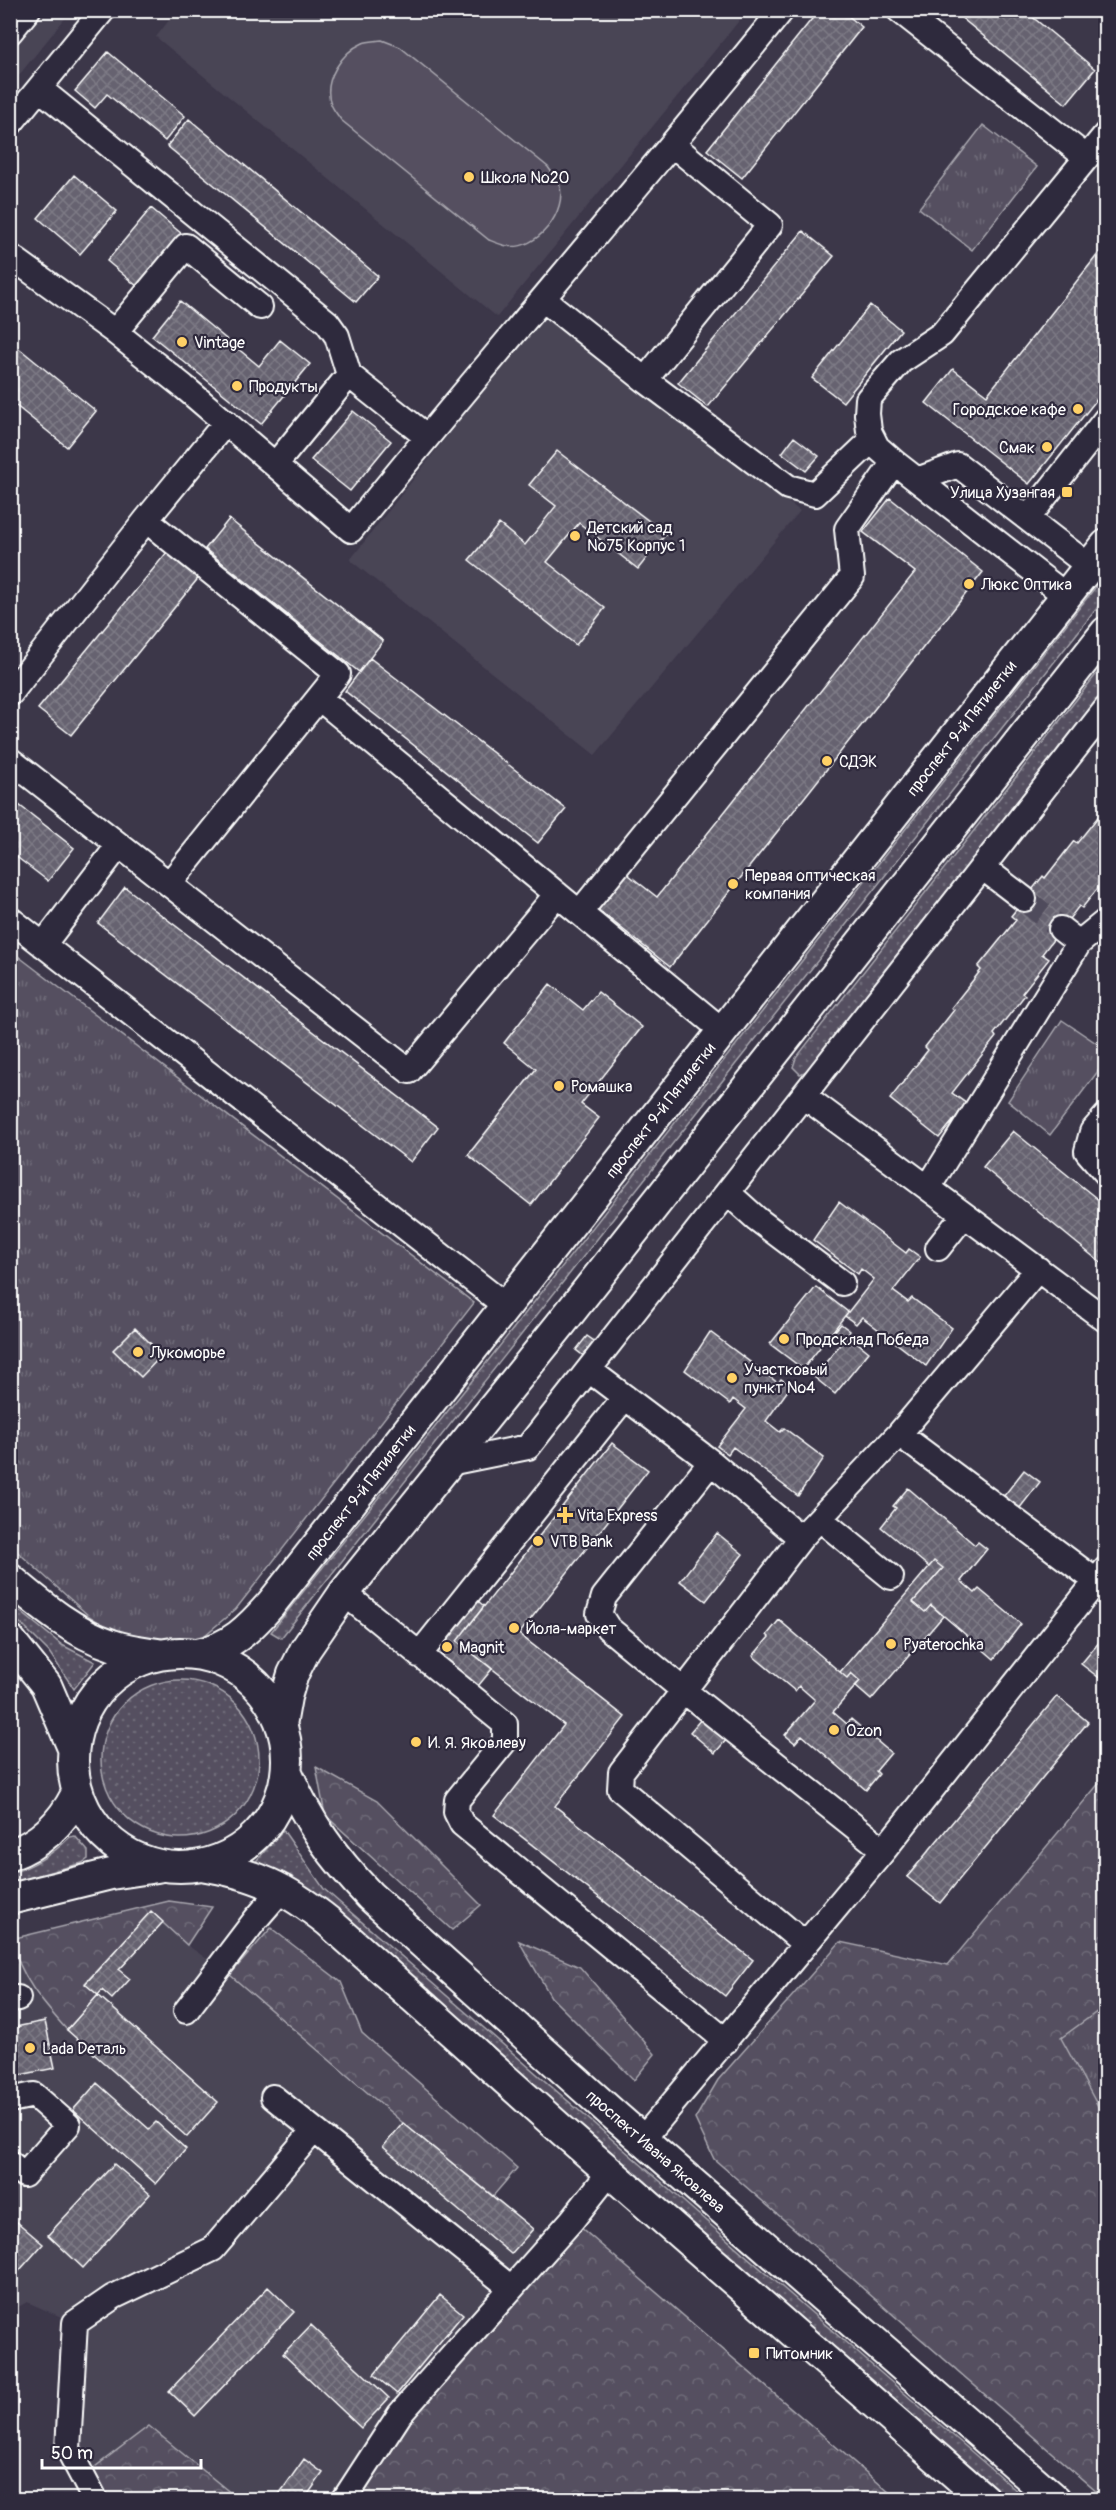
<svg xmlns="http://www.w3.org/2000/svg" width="1116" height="2510" viewBox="0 0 1116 2510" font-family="Pangolin,sans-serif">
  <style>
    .built { fill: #494455 }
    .grass { fill: url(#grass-dots); stroke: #aaa8b0; stroke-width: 1.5 }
    .forest { fill: url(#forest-crowns); stroke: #aaa8b0; stroke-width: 1.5 }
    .park { fill: url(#park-tufts); stroke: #aaa8b0; stroke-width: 1.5 }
    .pitch { fill: #555060; stroke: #aaa8b0; stroke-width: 1.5 }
    .building { fill: url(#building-cross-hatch); stroke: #fff; stroke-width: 1.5 }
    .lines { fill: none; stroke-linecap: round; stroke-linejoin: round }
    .minor-tunnel { stroke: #504b5b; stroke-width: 24; stroke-dasharray: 24 12; stroke-linecap: butt }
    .minor-casing { stroke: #fff; stroke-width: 28 }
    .major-casing { stroke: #fff; stroke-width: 34 }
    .minor { stroke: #2f2a3d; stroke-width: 24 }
    .major { stroke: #2f2a3d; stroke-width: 30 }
    .poi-dot { fill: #ffd166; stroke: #2f2a3d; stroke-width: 2 }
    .labels { text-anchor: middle; stroke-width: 4.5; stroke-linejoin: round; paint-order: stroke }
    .poi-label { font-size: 16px; fill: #fff; stroke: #2f2a3d; text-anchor: start }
    .street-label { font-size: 16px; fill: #fff; stroke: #2f2a3d }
  </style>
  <defs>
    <pattern id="grass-dots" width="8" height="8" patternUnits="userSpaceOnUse" patternTransform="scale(1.5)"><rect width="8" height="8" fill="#555060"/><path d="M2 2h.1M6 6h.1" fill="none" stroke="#6e6a78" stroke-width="1.8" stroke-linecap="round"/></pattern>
    <pattern id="forest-crowns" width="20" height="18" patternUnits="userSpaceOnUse" patternTransform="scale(1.5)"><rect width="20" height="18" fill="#555060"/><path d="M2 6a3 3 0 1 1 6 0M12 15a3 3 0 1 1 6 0" fill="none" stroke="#6e6a78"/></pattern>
    <pattern id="park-tufts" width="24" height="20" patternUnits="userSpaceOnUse" patternTransform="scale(1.5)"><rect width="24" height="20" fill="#555060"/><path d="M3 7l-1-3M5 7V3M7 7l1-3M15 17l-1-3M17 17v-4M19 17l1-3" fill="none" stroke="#6e6a78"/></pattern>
    <pattern id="building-cross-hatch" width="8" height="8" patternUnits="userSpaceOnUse" patternTransform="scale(1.5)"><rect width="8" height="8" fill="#666270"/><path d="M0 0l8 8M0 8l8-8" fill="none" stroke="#7d7a85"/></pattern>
  </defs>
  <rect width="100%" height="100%" fill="#3c3749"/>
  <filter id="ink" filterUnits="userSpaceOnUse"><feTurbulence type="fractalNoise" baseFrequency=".0167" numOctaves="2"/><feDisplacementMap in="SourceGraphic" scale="12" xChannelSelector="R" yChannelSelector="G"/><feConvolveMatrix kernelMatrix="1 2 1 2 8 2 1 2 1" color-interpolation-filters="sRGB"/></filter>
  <g filter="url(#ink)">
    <path class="built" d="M177 10 747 11 497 317 156 37Z
      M11 11H71L11 85Z
      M542 315 800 511 595 755 350 560Z
      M151 1911 187 1945 230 1975 287 2022 403 2123 383 2147 511 2254 533 2229 551 2243 344 2499H238L149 2426 83 2476 68 2449 75 2323 27 2302 11 2311V1965L18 1963 37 1997 85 1984Z"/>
    <path class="grass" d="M1105 575V598L281 1638 271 1632 491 1357Z
      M1105 663V689L807 1071 800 1074 793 1067 796 1058Z
      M11 1604 62 1645 95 1662 74 1689 49 1652 11 1614Z
      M101 1759a79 79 0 1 1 158 0a79 79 0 1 1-158 0Z
      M283 1830 324 1889 1026 2499H1009L317 1900 251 1867Z
      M75 1836 88 1851V1859L82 1863 11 1883V1873C34 1866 53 1854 70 1837Z"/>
    <path class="forest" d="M316 1767 377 1801 481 1905 452 1930 325 1815Z
      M1105 1776V2499L714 2159 695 2119 718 2080 840 1942 948 1965Z
      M169 1901 212 1907 187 1945 151 1912 85 1983 98 1995 67 2030C41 2001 21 1978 11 1939Z
      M271 1928 341 1982 362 2033 517 2168 493 2196 403 2123 230 1975Z
      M519 1941 580 1967 655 2054 634 2080 551 1997Z
      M572 2220 897 2499 344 2500Z
      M149 2426 238 2499H95L83 2476Z"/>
    <path class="park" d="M983 125 1037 167 972 250 919 208Z
      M10 950 474 1303 236 1609 193 1645 140 1649 89 1616 11 1546Z
      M1062 1020 1105 1049V1062L1050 1135 1008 1101Z
      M1105 2006V2119L1061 2038Z"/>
    <path class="pitch" d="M382 40 400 47 548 167C551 172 557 178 559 183 569 211 536 252 507 246 501 245 494 242 489 240L341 120C338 115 333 110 331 104 322 81 342 52 363 43 368 41 376 41 382 40Z"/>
    <path class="building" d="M819 10H841L862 27 742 178 707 150Z
      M952 10H1024L1095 69 1066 104Z
      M108 52 185 116 165 141 107 94 95 108 75 91Z
      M189 119 378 276 356 302 167 146Z
      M74 175 117 211 80 254 38 218Z
      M151 208 182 234 138 287 107 261Z
      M803 231 834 256 708 407 678 383Z
      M1106 244V356L1101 361 1106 365V388L1029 484 926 403 953 369 987 395Z
      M180 301 259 366 280 340 310 364 261 424 152 336Z
      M870 305 901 330 843 402 812 378Z
      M10 341 96 411 67 447 10 401Z
      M353 411 391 441 350 491 311 460Z
      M794 437 819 456 806 471 782 453Z
      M557 451 666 534 638 569 579 523 547 562 605 608 576 645 469 560 499 524 525 545 556 506 529 485Z
      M890 498 983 572 670 967 596 908 625 872 657 897 915 572 863 532Z
      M229 519 383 641 359 672 205 549Z
      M168 551 200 576 71 735 38 709Z
      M370 658 566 809 538 843 345 691Z
      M10 798 74 848 48 881 10 852Z
      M1106 807V878L1082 908 1079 906 1042 954 1049 959 1022 993 1025 995 994 1034 996 1037 952 1093 967 1104 939 1138 890 1099 928 1050 925 1047 954 1010 951 1008 981 970 978 967 1016 920 1011 916 1043 876 1045 878 1074 841 1077 843Z
      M125 887 438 1127 411 1162 98 923Z
      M550 984 583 1010 598 992 642 1027 581 1104 599 1118 531 1205 468 1155 536 1069 504 1043Z
      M1013 1131 1106 1206V1267L983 1167Z
      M839 1202 906 1253 909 1249 920 1257 893 1291 908 1302 912 1298 952 1328 926 1366 862 1317 856 1324 845 1316 874 1279 861 1269 858 1274 813 1240Z
      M816 1287 848 1312 803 1369 770 1344Z
      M841 1324 850 1331 848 1335 869 1352 835 1394 814 1377 843 1341 833 1333Z
      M135 1328 162 1355 141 1377 113 1350Z
      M710 1332 778 1383 781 1379 791 1386 766 1421 780 1432 784 1428 824 1458 798 1496 733 1447 728 1454 717 1446 746 1409 733 1399 730 1404 685 1370Z
      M587 1336 597 1343 585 1357 576 1350Z
      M612 1443 648 1470 519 1634 625 1717 555 1806 753 1960 725 1996 494 1815 564 1725 457 1641Z
      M1024 1470 1040 1482 1019 1509 1003 1497Z
      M908 1488 975 1545 978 1542 987 1549 961 1581 975 1593 979 1589 1021 1624 994 1659 931 1605 925 1612 913 1602 943 1568 934 1561 929 1567 881 1527 896 1508 893 1506Z
      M717 1533 743 1554 706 1601 680 1581Z
      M934 1561 943 1568 913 1602 925 1612 931 1605 943 1616 871 1700 855 1686 860 1681 851 1673 847 1678 840 1672Z
      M472 1596 484 1606 457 1641 492 1669 474 1691 426 1653Z
      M779 1620 847 1678 851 1673 860 1681 833 1712 847 1724 851 1719 891 1753 876 1771 879 1774 866 1790 802 1735 795 1743 785 1735 815 1700 799 1686 795 1691 753 1656 769 1637 767 1635Z
      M1106 1634V1683L1081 1664Z
      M1057 1696 1088 1722 940 1903 907 1877Z
      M702 1718 727 1739 715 1753 690 1732Z
      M151 1911 163 1922 119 1970 130 1979 112 1999 102 1990 98 1995 85 1984Z
      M98 1995 218 2102 187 2137 67 2030Z
      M45 2021 55 2068 10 2077V2028Z
      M97 2083 149 2129 156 2122 186 2149 156 2184 73 2110Z
      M403 2123 533 2229 511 2254 383 2147Z
      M114 2164 150 2194 83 2268 48 2235Z
      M10 2216 43 2244 10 2281Z
      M268 2287 294 2312 195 2416 169 2391Z
      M440 2295 463 2314 397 2394 374 2375Z
      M311 2325 389 2398 361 2428 283 2354Z
      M304 2459 323 2473 304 2500H275Z"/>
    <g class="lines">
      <path class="minor-tunnel" d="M1024 899 1061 929"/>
      <g class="minor-casing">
        <path id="minor" d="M899 10 1086 157
          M10 32 28 10
          M40 89 327 322 337 336 349 375
          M10 124 103 10
          M673 145 770 225 645 380 788 487 815 494 873 439
          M10 256 115 332 184 387 351 530C493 355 641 185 782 10
          M543 299 645 380
          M115 332 186 246 260 307
          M894 462 1065 595
          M275 465 349 375 427 437
          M917 480 958 465 1089 566
          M1028 518 1106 419
          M146 520 338 674 170 883
          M10 694 146 520 226 422
          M319 698 723 1031
          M10 760 409 1071 557 894
          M982 867 1024 899
          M580 912 852 577 847 529 894 462 877 447 869 431 867 414 868 399 901 361 942 334 1106 134
          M10 919 506 1306
          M1061 929 1079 943
          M43 945 119 845
          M804 1096 1106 1320
          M1106 1116 1092 1132 1087 1151 1106 1173
          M928 1188 1079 943 1106 921
          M728 1193 757 1219 842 1283
          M938 1248 964 1215
          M1038 1269 899 1434 1096 1581
          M589 1370 711 1462 801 1538
          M711 1462 604 1597 599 1614 608 1628 683 1690 884 1850
          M449 1463 528 1447 1106 709
          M820 1519 891 1577
          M344 1593 505 1724V1741L457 1800 456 1812 462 1824 726 2041
          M419 1655 625 1397
          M805 1944 620 1789 621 1772 801 1538 899 1434
          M10 1999 18 1998
          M186 2011 256 1919 282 1889
          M273 2097 511 2288
          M10 2100 34 2095 68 2125 24 2175 10 2163
          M642 2140 884 1850 1106 1569
          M95 2500 68 2449 75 2323 113 2297 213 2249 314 2130
          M344 2500 400 2414 572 2220 610 2172"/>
      </g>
      <g class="major-casing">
        <path id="major" d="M10 1579C42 1606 72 1632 112 1645 126 1650 143 1652 158 1654
          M10 1640 46 1685 73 1748
          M73 1760a107 107 0 1 1 214 0a107 107 0 1 1-214 0Z
          M198 1654C231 1647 249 1629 271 1604L1106 545
          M281 1725 286 1697 293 1674 305 1650 344 1593 560 1325 1106 632
          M288 1775C309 1824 333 1857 370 1896L613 2114 1056 2500
          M10 1855C40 1844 62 1823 76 1795
          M201 1865C256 1874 285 1887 329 1922L564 2132 985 2500
          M10 1899 111 1874 157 1867"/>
      </g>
      <use href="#minor" class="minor"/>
      <use href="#major" class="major"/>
    </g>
  </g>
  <g class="poi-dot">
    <circle cx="469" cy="177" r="6"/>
    <circle cx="182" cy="342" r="6"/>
    <circle cx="237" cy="386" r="6"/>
    <circle cx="1078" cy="409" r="6"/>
    <circle cx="1047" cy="447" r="6"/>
    <rect x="1061" y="486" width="12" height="12" rx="3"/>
    <circle cx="575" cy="536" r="6"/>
    <circle cx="969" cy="584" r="6"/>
    <circle cx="827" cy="761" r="6"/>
    <circle cx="733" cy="884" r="6"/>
    <circle cx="559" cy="1086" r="6"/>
    <circle cx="784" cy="1339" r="6"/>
    <circle cx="138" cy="1352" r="6"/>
    <circle cx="732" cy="1378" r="6"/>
    <path d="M562 1506h6v6h6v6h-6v6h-6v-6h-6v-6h6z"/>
    <circle cx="538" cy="1541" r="6"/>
    <circle cx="514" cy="1628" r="6"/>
    <circle cx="891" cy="1644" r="6"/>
    <circle cx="447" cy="1647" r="6"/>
    <circle cx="834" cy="1730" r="6"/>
    <circle cx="416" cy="1742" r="6"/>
    <circle cx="30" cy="2048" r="6"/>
    <rect x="748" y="2347" width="12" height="12" rx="3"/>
  </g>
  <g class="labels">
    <g class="poi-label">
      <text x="481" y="183">Школа №20</text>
      <text x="194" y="348">Vintage</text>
      <text x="249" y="392">Продукты</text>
      <text x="1066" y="415" text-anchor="end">Городское кафе</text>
      <text x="1035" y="453" text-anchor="end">Смак</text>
      <text x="1055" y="498" text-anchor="end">Улица Хузангая</text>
      <text x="587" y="533">Детский сад<tspan x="587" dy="18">№75 Корпус 1</tspan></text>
      <text x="981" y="590">Люкс Оптика</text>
      <text x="839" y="767">СДЭК</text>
      <text x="745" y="881">Первая оптическая<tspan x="745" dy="18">компания</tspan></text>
      <text x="571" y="1092">Ромашка</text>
      <text x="796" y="1345">Продсклад Победа</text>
      <text x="150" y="1358">Лукоморье</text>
      <text x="744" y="1375">Участковый<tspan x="744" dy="18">пункт №4</tspan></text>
      <text x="577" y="1521">Vita Express</text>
      <text x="550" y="1547">VTB Bank</text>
      <text x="526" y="1634">Йола-маркет</text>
      <text x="903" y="1650">Pyaterochka</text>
      <text x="459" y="1653">Magnit</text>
      <text x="846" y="1736">Ozon</text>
      <text x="428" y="1748">И. Я. Яковлеву</text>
      <text x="42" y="2054">Lada Dеталь</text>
      <text x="766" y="2359">Питомник</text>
    </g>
    <g class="street-label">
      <text transform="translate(961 728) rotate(-52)" y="6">проспект 9-й Пятилетки</text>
      <text transform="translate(660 1110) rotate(-52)" y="6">проспект 9-й Пятилетки</text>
      <text transform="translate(360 1492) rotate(-52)" y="6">проспект 9-й Пятилетки</text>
      <text transform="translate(656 2151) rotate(41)" y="6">проспект Ивана Яковлева</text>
    </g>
  </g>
  <rect width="1116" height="2510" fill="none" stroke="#2f2a3d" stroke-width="36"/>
  <rect x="18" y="18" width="1080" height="2474" fill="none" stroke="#fff" stroke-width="2" filter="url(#ink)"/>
  <path d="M42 2459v9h159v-9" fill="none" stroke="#ffffff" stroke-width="3"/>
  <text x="51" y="2459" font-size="18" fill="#ffffff" stroke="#2f2a3d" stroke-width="4.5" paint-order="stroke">50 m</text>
</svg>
